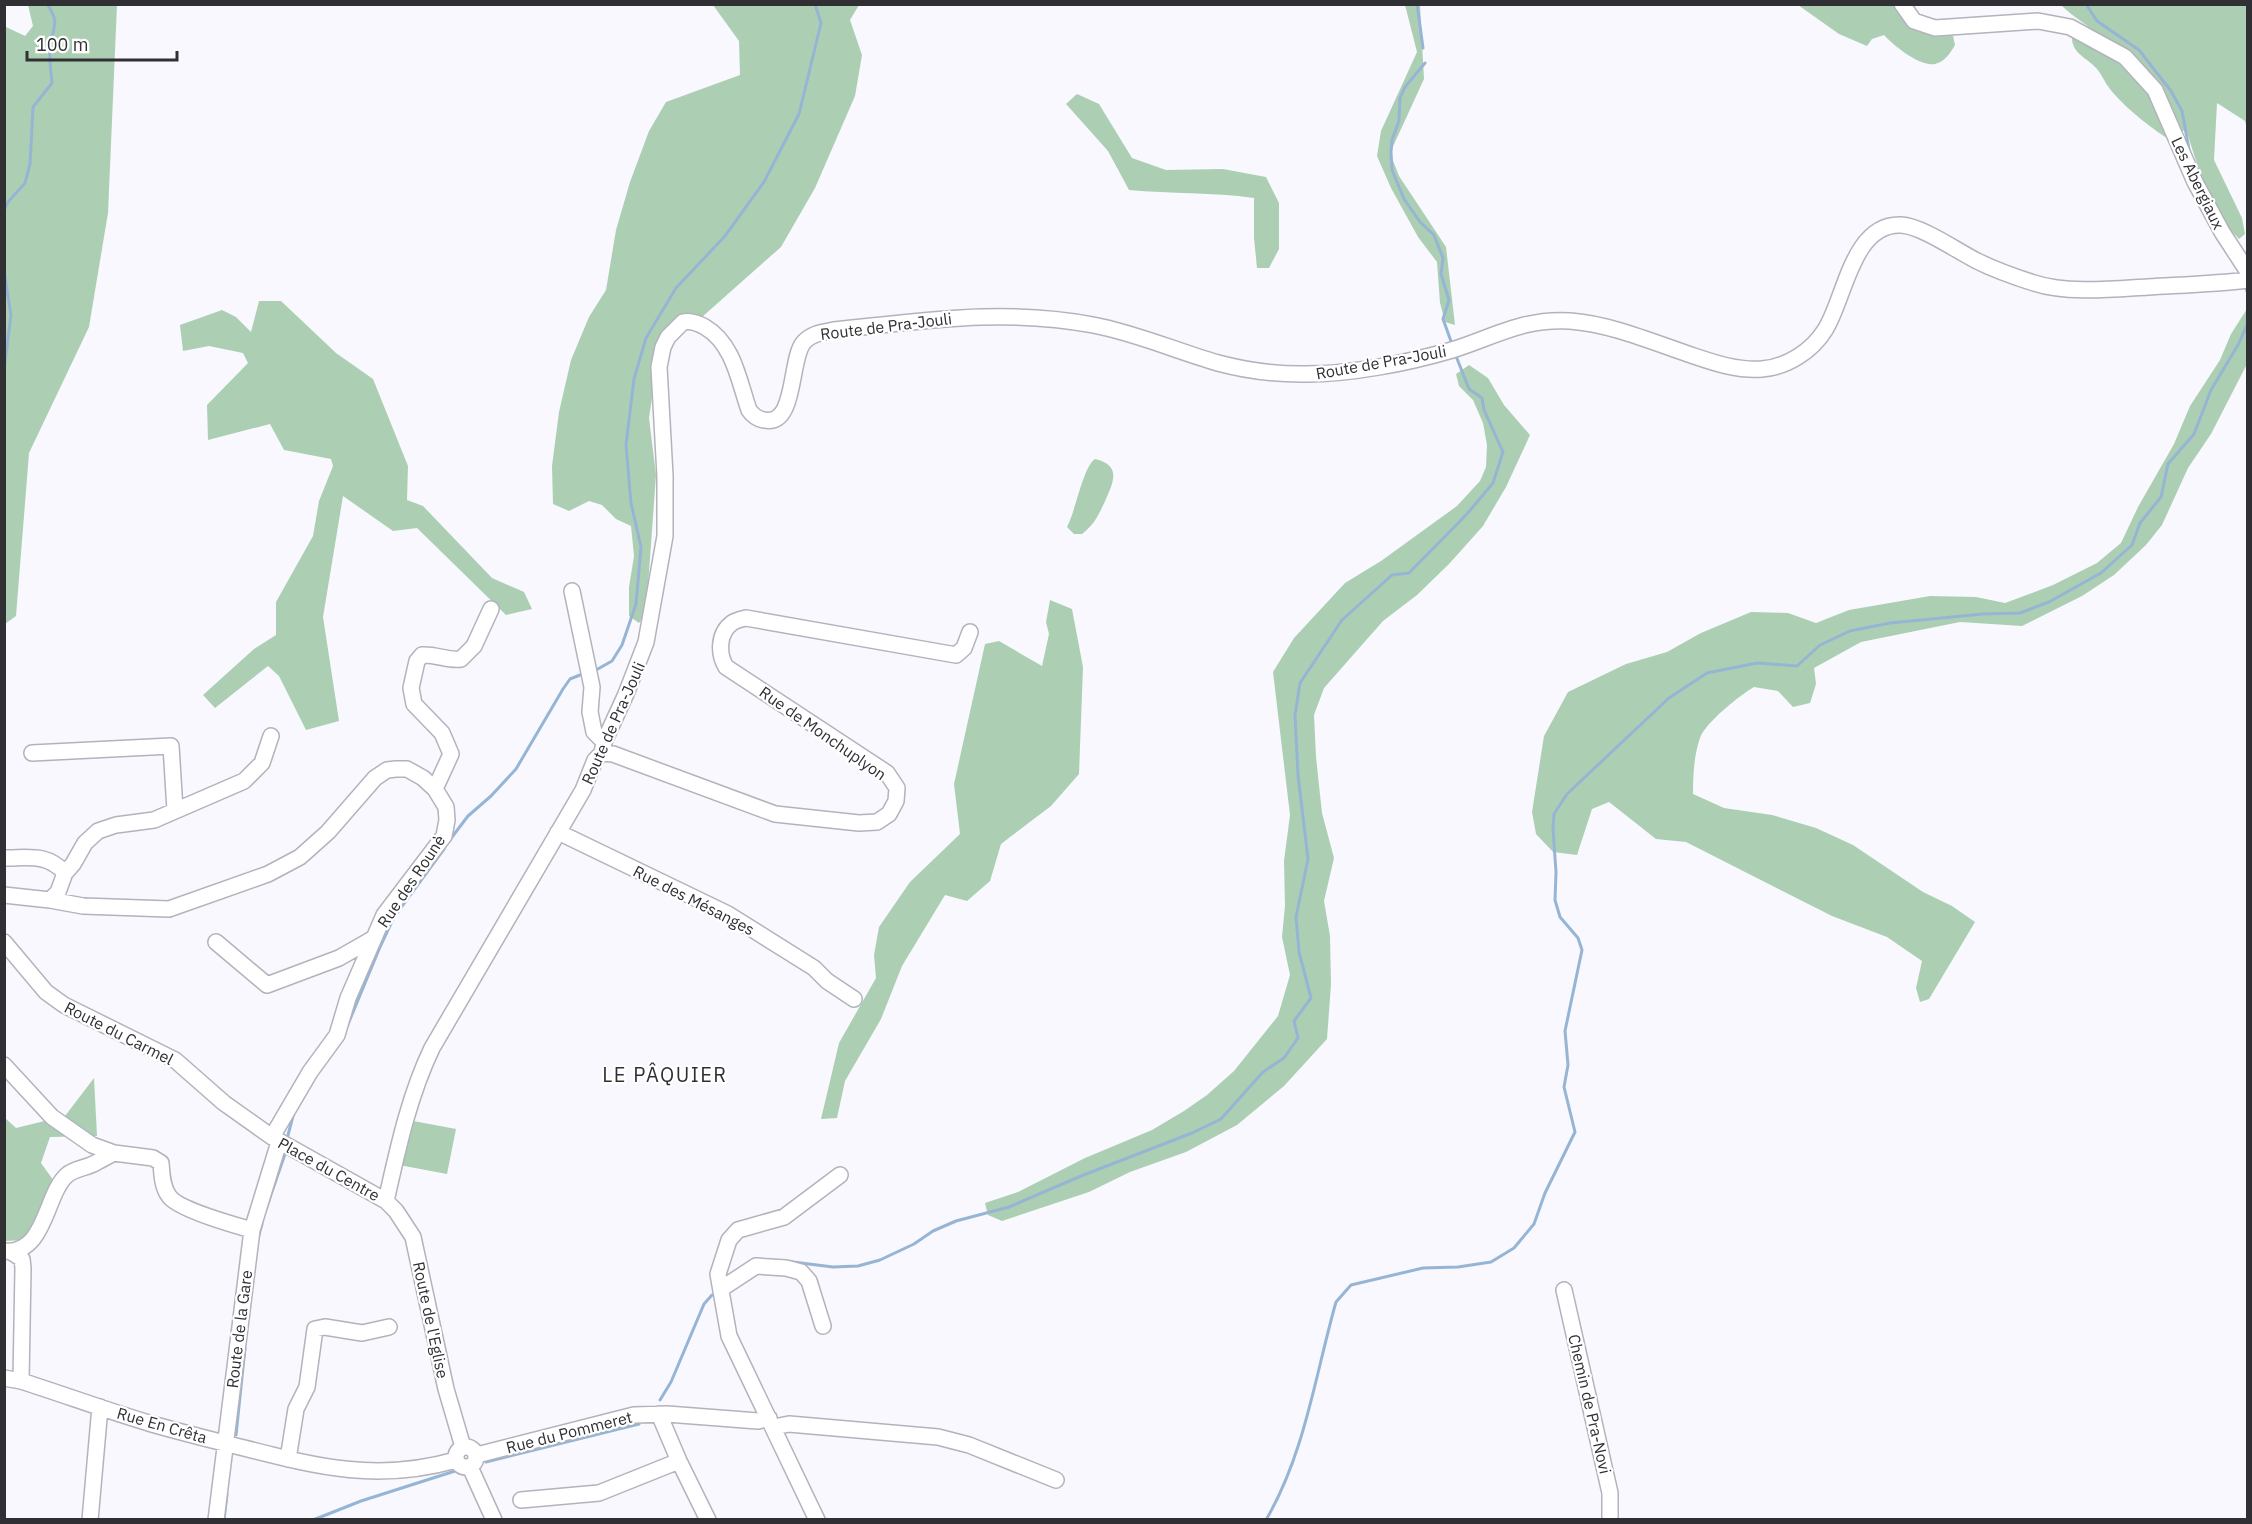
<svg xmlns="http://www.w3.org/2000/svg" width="2252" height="1524" viewBox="0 0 2252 1524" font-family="'IBM Plex Sans',sans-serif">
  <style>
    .green { fill: #accfb3 }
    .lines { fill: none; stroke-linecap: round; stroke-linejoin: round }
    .stream { stroke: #96b5d5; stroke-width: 3 }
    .minor-casing { stroke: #b2b3bc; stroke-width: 18 }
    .minor { stroke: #fff; stroke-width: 15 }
    .labels { text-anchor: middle; stroke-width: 4.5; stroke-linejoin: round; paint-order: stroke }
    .street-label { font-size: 16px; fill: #303034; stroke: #fff }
    .quarter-label { font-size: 20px; letter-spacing: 1.5px; fill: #303034; stroke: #fff }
  </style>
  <rect width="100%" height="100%" fill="#f8f8fe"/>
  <path class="green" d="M28 5H117L108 213 89 327 29 453 16 616 5 624 4 26 25 36 33 26Z
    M713 5H859L850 20 862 55 855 96 815 188 781 247 702 317H679L660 344 649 418 656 475 648 586 652 606 639 623 629 616V587L634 556 631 526 616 519 602 505 589 501 569 511 553 504 552 466 559 412 571 360 589 317 606 290 616 230 630 182 649 131 666 102 740 75 739 41Z
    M1405 5H1420L1424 79 1390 153 1399 176 1446 247 1455 325 1445 322 1440 303 1437 262 1418 237 1391 188 1377 156 1381 131 1417 52Z
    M1798 5H1907C1914 17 1932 23 1946 25L1953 36 1955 45C1951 52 1946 60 1938 63 1923 70 1893 45 1884 35L1872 39 1867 46 1839 34Z
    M2061 5H2247V128L2245 121 2217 103 2214 160 2242 218 2245 234 2239 239C2210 209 2198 168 2186 129L2170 140C2152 129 2123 106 2110 89 2105 83 2102 75 2097 69 2089 59 2072 54 2072 38L2101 37C2088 25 2073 17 2061 5Z
    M1077 94 1099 104 1132 158 1166 170 1223 169 1266 177 1279 203V249L1269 268H1257L1254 238V198C1212 192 1171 194 1129 190L1108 151 1066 104Z
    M259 301H281L336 353 373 379 408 466 407 500 423 506 492 578 524 592 532 609 506 615 417 528 393 531 343 496 323 617 339 721 306 730 279 676 268 666 215 708 203 695 254 649 276 635V602L313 536 319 501 333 466 331 459 284 450 270 424 208 440 207 405 248 363 243 353 209 346 183 351 180 325 222 310 236 317 251 332Z
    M2247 309V364L2211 434 2188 468 2162 525 2146 545 2114 575 2082 596 2022 626 1960 622 1861 642 1814 668 1816 684 1810 703 1793 707 1778 691 1754 687C1740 695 1705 723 1700 738 1694 755 1693 775 1693 794L1724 808 1772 815 1816 828 1853 845 1923 892 1952 906 1975 922 1929 999 1920 1002 1916 988 1922 961 1887 937 1832 916 1686 842 1656 839 1609 802 1592 809 1577 855 1553 852 1536 834 1532 812 1544 736 1568 692 1626 664 1667 652 1701 633 1751 612 1788 613 1816 623 1849 610 1930 596 1976 597 2005 603 2053 585 2097 563 2121 543 2138 507 2174 444 2190 406 2220 360 2231 334Z
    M1469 365 1488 378 1504 405 1530 435 1506 487 1483 526 1449 564 1417 595 1383 621 1324 688 1314 715 1316 757 1322 813 1334 858 1324 901 1330 936 1331 984 1327 1039 1284 1086 1237 1125 1186 1152 1130 1172 1089 1192 1002 1221 988 1215 985 1203 1018 1192 1085 1158 1152 1130 1184 1111 1207 1095 1234 1071 1278 1016 1290 975 1282 937 1285 906 1284 861 1290 815 1273 672 1294 638 1345 583 1381 561 1457 506 1480 481 1486 467 1487 445 1483 423 1473 400 1459 386 1456 374Z
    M1095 459C1121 465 1114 481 1106 499 1099 514 1095 524 1082 534H1074L1067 527C1076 510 1083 467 1095 459Z
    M1050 600 1072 609 1083 667 1079 774 1051 806 1001 844 990 881 967 901 945 895 902 966 881 1019 845 1081 837 1118 821 1119 839 1043 876 978 874 955 879 927 910 882 960 834 954 784 985 644 999 641 1042 666 1049 634 1046 622Z
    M94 1078 97 1136 50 1137 41 1163 56 1184 25 1240 5 1241 4 1117 16 1128 65 1116Z
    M408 1120 456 1129 447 1174 399 1165Z"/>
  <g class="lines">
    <path class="stream" d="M1417 4 1423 48
      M2086 4 2097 21 2139 50 2171 91 2182 111 2190 155
      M1425 63 1405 87 1400 98 1399 121 1392 140 1391 152 1392 170 1404 199 1420 222 1434 235 1443 258 1441 274 1449 300 1443 319 1452 344
      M4 211 8 202 25 183 30 164 33 107 52 83C51 72 49 60 50 49 51 28 62 25 47 4
      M4 271 11 315 4 370
      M2246 288 2248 294
      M596 670 612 661 622 645 636 604 641 547 631 503 626 445 634 379 646 338 676 288 725 236 764 182 799 114 821 23 815 4
      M449 841 468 816 491 796 516 769 563 689 570 679 580 675
      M346 1029 380 947 394 917 444 849
      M287 1139 293 1116
      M266 1209 285 1154
      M258 1238 262 1224
      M793 1262 833 1267 858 1266 880 1260 914 1244 933 1231 956 1221 1009 1207 1081 1176 1192 1133 1221 1119 1263 1072 1284 1058 1298 1038 1294 1021 1311 998 1299 952 1296 917 1308 859 1298 775 1295 715 1300 683 1342 620 1392 575 1409 573 1467 514 1493 483 1503 452 1484 410 1482 398 1469 389 1456 356
      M660 1400 671 1382 704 1304 712 1295
      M236 1435 245 1348
      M486 1462 639 1424
      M224 1520 227 1494
      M313 1520 361 1501 455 1471
      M1266 1520C1305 1453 1315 1376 1336 1302L1351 1285 1423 1268 1458 1267 1491 1262 1514 1248 1534 1224 1545 1193 1575 1132 1564 1087 1568 1065 1565 1031 1582 950 1578 938 1560 917 1555 900 1556 872 1553 829 1554 814 1567 794 1669 698 1707 673 1757 663 1797 666 1820 645 1850 631 1890 623 1983 614 2020 613 2049 602 2101 573 2132 545 2140 523 2161 497 2168 464 2194 434 2211 390 2238 345 2248 323"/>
    <g class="minor-casing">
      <path id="minor" d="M1902 4 1914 21 1935 28 2038 21 2070 27 2125 57 2155 90 2195 182 2222 232 2248 272
        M572 591 592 687 590 712 594 732 604 742
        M32 753 171 746 175 810
        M602 753 613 754 775 814 859 823 877 822 889 814 896 801 897 788 887 773 726 667C718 654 718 633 732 623 736 620 742 619 746 618L956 655 964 648 970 632
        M435 789 451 754 442 733 414 704 411 688 417 661 422 655C436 654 448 661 461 659L474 646 491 609
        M558 832 728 914 814 968 827 981 854 999
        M4 858C29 858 47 853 65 873L58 892 50 900 4 895
        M65 873 73 864 85 843 98 831 116 825 154 820 244 781 262 763 271 736
        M50 900 83 906 169 909 268 874 300 857 328 832 375 778 387 770 396 769H407L423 778 435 789 446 807 447 820 444 836 384 915 348 998 337 1035 310 1072 272 1137
        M4 942 46 992 64 1005 175 1060 224 1103 272 1137 386 1201 396 1211 413 1237 446 1389 463 1447
        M216 942 267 985 339 958 374 938
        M4 1065 52 1117 92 1145 114 1153 153 1158 161 1163C162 1174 162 1187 169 1196 177 1209 234 1225 252 1230
        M386 1201C398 1148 409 1096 432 1048L583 790 595 760 602 753 604 742 626 694 646 642 665 536V476L659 367 663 347 668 337 683 322C691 320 698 323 705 327 734 344 739 382 749 410 753 416 758 419 764 420 797 427 789 358 804 342 812 333 824 332 834 330 924 321 1003 308 1093 325 1136 333 1176 351 1218 363 1244 370 1274 374 1301 374 1347 375 1408 363 1452 350 1494 337 1523 318 1570 321 1610 324 1650 341 1688 354 1712 362 1736 371 1762 369 1787 367 1812 351 1825 330 1845 299 1852 223 1901 225 1922 226 1957 251 1977 261 1995 270 2015 277 2034 283 2067 294 2114 289 2148 287 2181 285 2215 284 2248 280
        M4 1251C46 1255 45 1194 67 1175 75 1168 88 1168 97 1162 103 1159 108 1156 114 1153
        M11 1252 22 1259 23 1268 21 1381
        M721 1289 756 1266 786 1268 801 1272 809 1281 823 1326
        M1564 1290 1610 1493V1520
        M4 1378 21 1381C65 1395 108 1411 152 1424 180 1432 208 1439 236 1446 315 1466 375 1483 456 1460
        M659 1414 679 1461 708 1520
        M774 1427 789 1424 938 1437 969 1445 1056 1480
        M456 1457a10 10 0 1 1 20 0a10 10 0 1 1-20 0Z
        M477 1455 634 1415 667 1414 758 1421 769 1418
        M288 1459 296 1409 307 1387 315 1329 325 1327 362 1333 389 1327
        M470 1467 494 1520
        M521 1500 599 1493 679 1461
        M90 1520 100 1407
        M216 1520 252 1230 279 1142
        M817 1520 729 1336 718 1274 729 1240 738 1230 784 1217 840 1175"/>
    </g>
    <use href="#minor" class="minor"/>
  </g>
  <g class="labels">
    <g class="street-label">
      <text transform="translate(2198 183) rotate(64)" y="6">Les Abergiaux</text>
      <text transform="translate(886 326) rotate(-7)" y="6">Route de Pra-Jouli</text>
      <text transform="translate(1381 362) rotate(-10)" y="6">Route de Pra-Jouli</text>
      <text transform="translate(613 723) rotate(-66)" y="6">Route de Pra-Jouli</text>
      <text transform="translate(823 733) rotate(35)" y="6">Rue de Monchuplyon</text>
      <text transform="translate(411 881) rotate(-56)" y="6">Rue des Rounè</text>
      <text transform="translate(694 900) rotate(27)" y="6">Rue des Mésanges</text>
      <text transform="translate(119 1033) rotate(27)" y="6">Route du Carmel</text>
      <text transform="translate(329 1169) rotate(29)" y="6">Place du Centre</text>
      <text transform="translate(431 1320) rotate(78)" y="6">Route de l'Eglise</text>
      <text transform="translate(239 1329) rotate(-83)" y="6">Route de la Gare</text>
      <text transform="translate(1590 1404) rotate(77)" y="6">Chemin de Pra-Novi</text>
      <text transform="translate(162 1425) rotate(16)" y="6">Rue En Crêta</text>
      <text transform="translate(569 1432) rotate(-14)" y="6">Rue du Pommeret</text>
    </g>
    <g class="quarter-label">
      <text x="665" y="1082">LE PÂQUIER</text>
    </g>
  </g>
  <rect width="2252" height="1524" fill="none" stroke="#303034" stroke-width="12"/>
  <path d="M27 51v9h150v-9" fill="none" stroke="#303034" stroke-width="3"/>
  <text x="36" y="51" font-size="18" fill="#303034" stroke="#ffffff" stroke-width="4.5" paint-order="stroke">100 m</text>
</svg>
